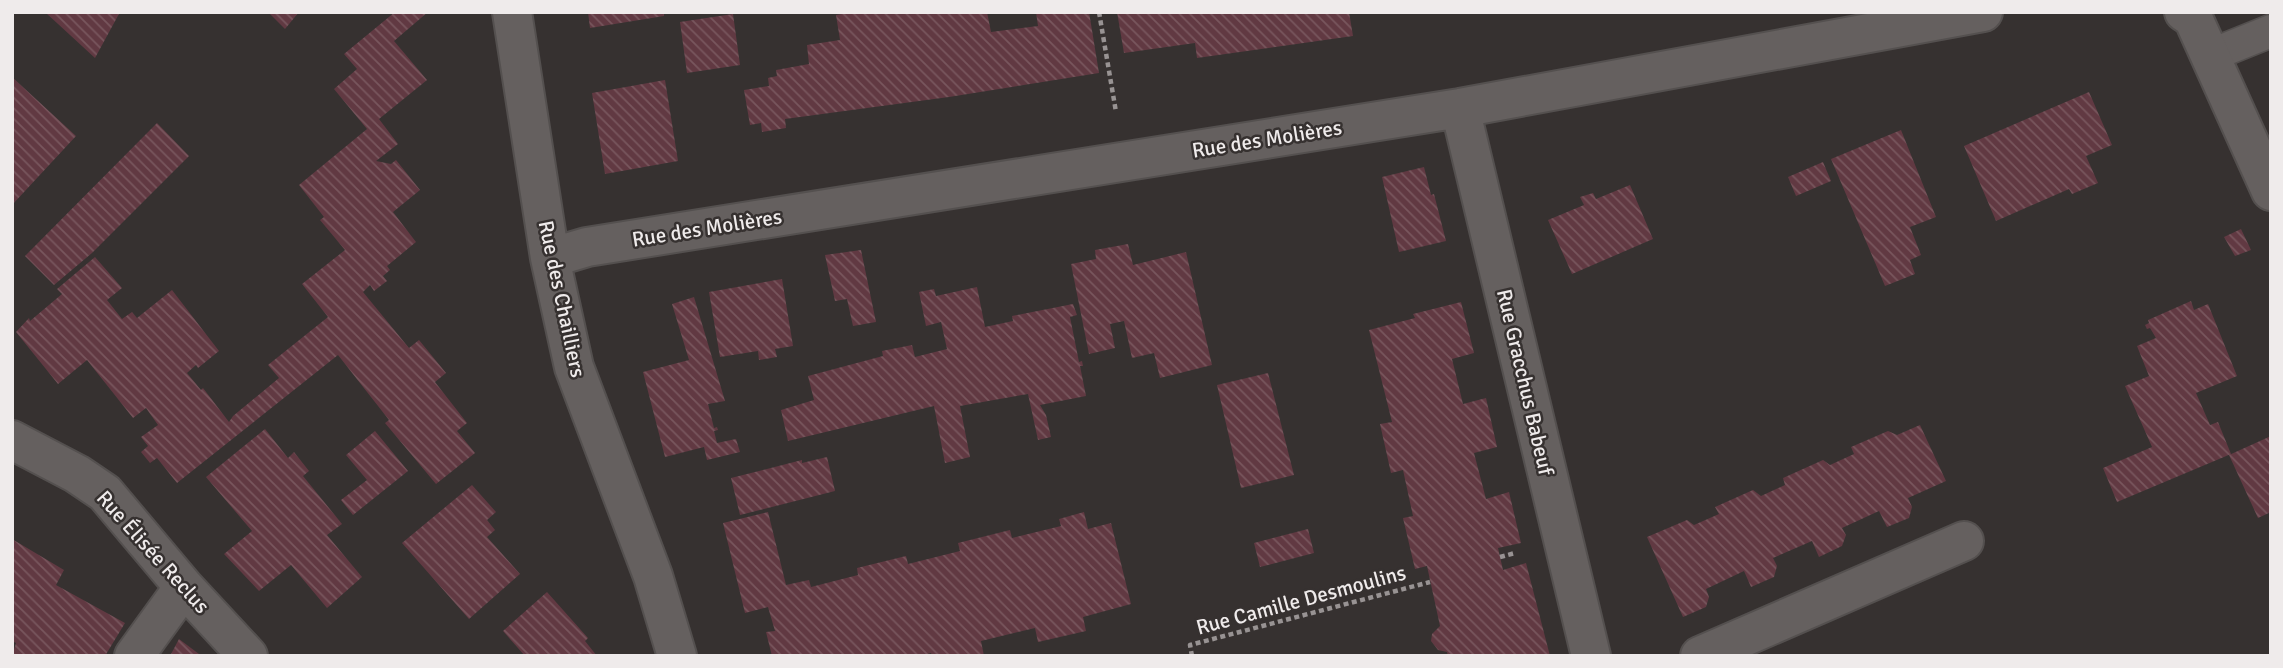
<svg xmlns="http://www.w3.org/2000/svg" width="2283" height="668" viewBox="0 0 2283 668" font-family="Signika,sans-serif">
  <style>
    .building { fill: url(#building-back-hatch) }
    .lines { fill: none; stroke-linecap: round; stroke-linejoin: round }
    .lane-casing { stroke: #54504f; stroke-width: 35 }
    .street-casing { stroke: #54504f; stroke-width: 42 }
    .path { stroke: #989393; stroke-width: 4.5; stroke-dasharray: 5 3.5; stroke-linecap: butt }
    .lane { stroke: #65605f; stroke-width: 32 }
    .street { stroke: #65605f; stroke-width: 38 }
    .labels { text-anchor: middle; stroke-width: 5; stroke-linejoin: round; paint-order: stroke }
    .street-label { font-size: 21px; fill: #efebeb; stroke: #363130 }
  </style>
  <defs>
    <pattern id="building-back-hatch" width="6" height="6" patternUnits="userSpaceOnUse" patternTransform="scale(1.75)"><rect width="6" height="6" fill="#613942"/><path d="M-1 5l2 2M0 0l6 6M5-1l2 2" fill="none" stroke="#78565d"/></pattern>
  </defs>
  <rect width="100%" height="100%" fill="#363130"/>
  <path class="building" d="M45 12H120L95 58Z
    M268 12H299L285 29Z
    M395 12H428L394 41 427 80 379 119 398 144 376 161 391 164 396 160 420 190 393 212 416 242 387 266 390 270 383 276 387 281 374 291 370 285 363 292 409 348 419 340 446 373 435 382 467 423 457 431 475 453 436 484 385 423 389 420 338 355 177 483 157 458 150 463 141 452 148 446 141 437 158 425 146 408 133 418 87 360 58 384 16 332 29 318 30 321 62 294 57 289 95 257 122 288 107 300 122 319 132 312 137 318 172 290 219 351 198 368 196 365 187 373 201 390 203 388 229 422 233 416 279 378 268 365 328 317 302 284 345 250 320 220 324 217 299 185 367 129 334 89 357 69 344 54Z
    M588 12H664V16L590 28Z
    M853 12H987L991 32 1038 26 1036 12H1089L1099 73 949 97 785 119 786 128 762 132 761 123 750 125 744 90 769 86 768 78 777 76 776 70 809 64 807 45 840 40 836 15Z
    M1117 12H1349L1353 36 1197 58 1195 43 1124 53Z
    M733 14 740 65 687 73 680 22Z
    M12 77 76 136 12 205Z
    M665 80 678 161 605 174 592 93Z
    M2089 92 2112 145 2086 156 2098 183 2072 194 2069 189 1996 221 1964 146Z
    M157 123 189 156 92 253 54 285 25 256Z
    M1901 130 1936 217 1910 227 1921 255 1910 260 1915 274 1885 286 1831 159Z
    M1823 162 1831 181 1796 196 1788 177Z
    M1424 167 1431 195 1434 194 1446 241 1399 252 1382 177Z
    M1630 185 1653 239 1572 274 1548 220 1584 205 1580 197 1593 193 1596 199Z
    M2241 229 2251 250 2235 256 2224 237Z
    M1128 244 1133 265 1186 252 1212 365 1160 378 1154 353 1132 358 1124 321 1110 324 1115 348 1089 354 1071 264 1096 259 1095 250Z
    M861 250 876 322 853 326 847 299 835 301 825 255Z
    M782 279 793 346 775 349 777 357 759 360 758 351 720 357 709 292Z
    M977 287 985 327 1013 321 1012 316 1073 304 1077 315 1070 317 1079 362 1082 361 1083 366H1080L1086 396 1040 405 1046 415 1051 437 1038 440 1028 394 960 406 970 457 945 463 934 406 788 441 781 410 814 400 808 376 883 356 882 351 912 345 915 357 947 349 941 322 926 326 919 292 934 289 936 296Z
    M694 297 725 401 708 404 714 428 717 427 718 430 714 431 717 443 736 439 740 452 707 460 704 447 665 457 643 372 689 360 672 304Z
    M2191 301 2194 310 2208 304 2237 376 2196 393 2210 425 2218 422 2231 454 2117 502 2103 468 2152 447 2125 386 2149 376 2137 346 2156 338 2150 328 2147 329 2145 325 2149 323 2148 320Z
    M1461 302 1474 353 1452 359 1463 404 1486 398 1497 447 1474 453 1486 499 1509 492 1521 543 1498 548 1503 570 1526 563 1550 656H1448L1447 652 1438 650 1431 641 1432 634 1440 626 1427 566 1415 569 1403 518 1413 516 1403 470 1391 473 1380 424 1392 422 1369 330 1415 318 1413 314Z
    M1268 373 1294 475 1241 488 1217 385Z
    M1920 425 1946 481 1908 498 1912 507 1909 518 1887 527 1879 511 1842 528 1846 535 1842 546 1819 557 1812 541 1773 558 1777 566 1774 577 1751 587 1744 571 1706 589 1709 597 1706 607 1683 617 1647 537 1687 520 1694 525 1719 514 1715 507 1753 490 1761 496 1785 485 1783 478 1823 460 1830 465 1854 454 1851 447 1888 431 1897 435Z
    M265 429 288 458 294 452 309 471 303 476 342 524 327 535 362 577 327 608 291 565 259 591 224 554 252 531 206 477Z
    M375 431 408 471 353 515 341 500 367 480 346 455Z
    M2271 436V512L2258 518 2229 455Z
    M827 457 835 491 740 515 731 478 802 460V463Z
    M472 485 496 512 487 520 495 530 487 537 520 574 469 619 402 543Z
    M768 512 786 585 809 580 811 587 858 575 857 568 906 556 908 564 960 551 958 543 1010 530 1012 538 1061 526 1059 519 1084 512 1088 529 1111 523 1131 604 1083 617 1086 631 1038 642 1035 628 981 641 984 656H932L931 653 921 656H772L766 632 775 631 768 607 745 613 723 523Z
    M1308 529 1314 553 1260 567 1254 543Z
    M12 539 64 570 56 585 125 623 105 656H12L16 643 12 641Z
    M547 592 588 638 585 641 597 656H525L503 631Z
    M179 639 199 654 197 656H170Z"/>
  <g class="lines">
    <g class="lane-casing">
      <path id="lane" d="M2209 56 2271 31"/>
    </g>
    <g class="street-casing">
      <path id="street" d="M512 12 550 258 574 367 653 576 677 656
        M2184 12 2193 18 2271 191
        M1460 108 1591 656
        M550 258 587 247 1460 108 1983 12
        M12 440 77 474 105 493 184 587 248 656
        M134 656 184 587
        M1700 656 1964 541"/>
    </g>
    <path class="path" d="M1099 12 1116 112
      M1500 557 1515 553
      M1192 656 1190 645 1430 582"/>
    <use href="#lane" class="lane"/>
    <use href="#street" class="street"/>
  </g>
  <g class="labels">
    <g class="street-label">
      <text transform="translate(1267 139) rotate(-9)" y="7">Rue des Molières</text>
      <text transform="translate(707 228) rotate(-9)" y="7">Rue des Molières</text>
      <text transform="translate(562 299) rotate(78)" y="7">Rue des Chailliers</text>
      <text transform="translate(1525 382) rotate(77)" y="7">Rue Gracchus Babeuf</text>
      <text transform="translate(153 552) rotate(48)" y="7">Rue Élisée Reclus</text>
      <text transform="translate(1301 600) rotate(-15)" y="7">Rue Camille Desmoulins</text>
    </g>
  </g>
  <rect width="2283" height="668" fill="none" stroke="#efebeb" stroke-width="28"/>
</svg>
